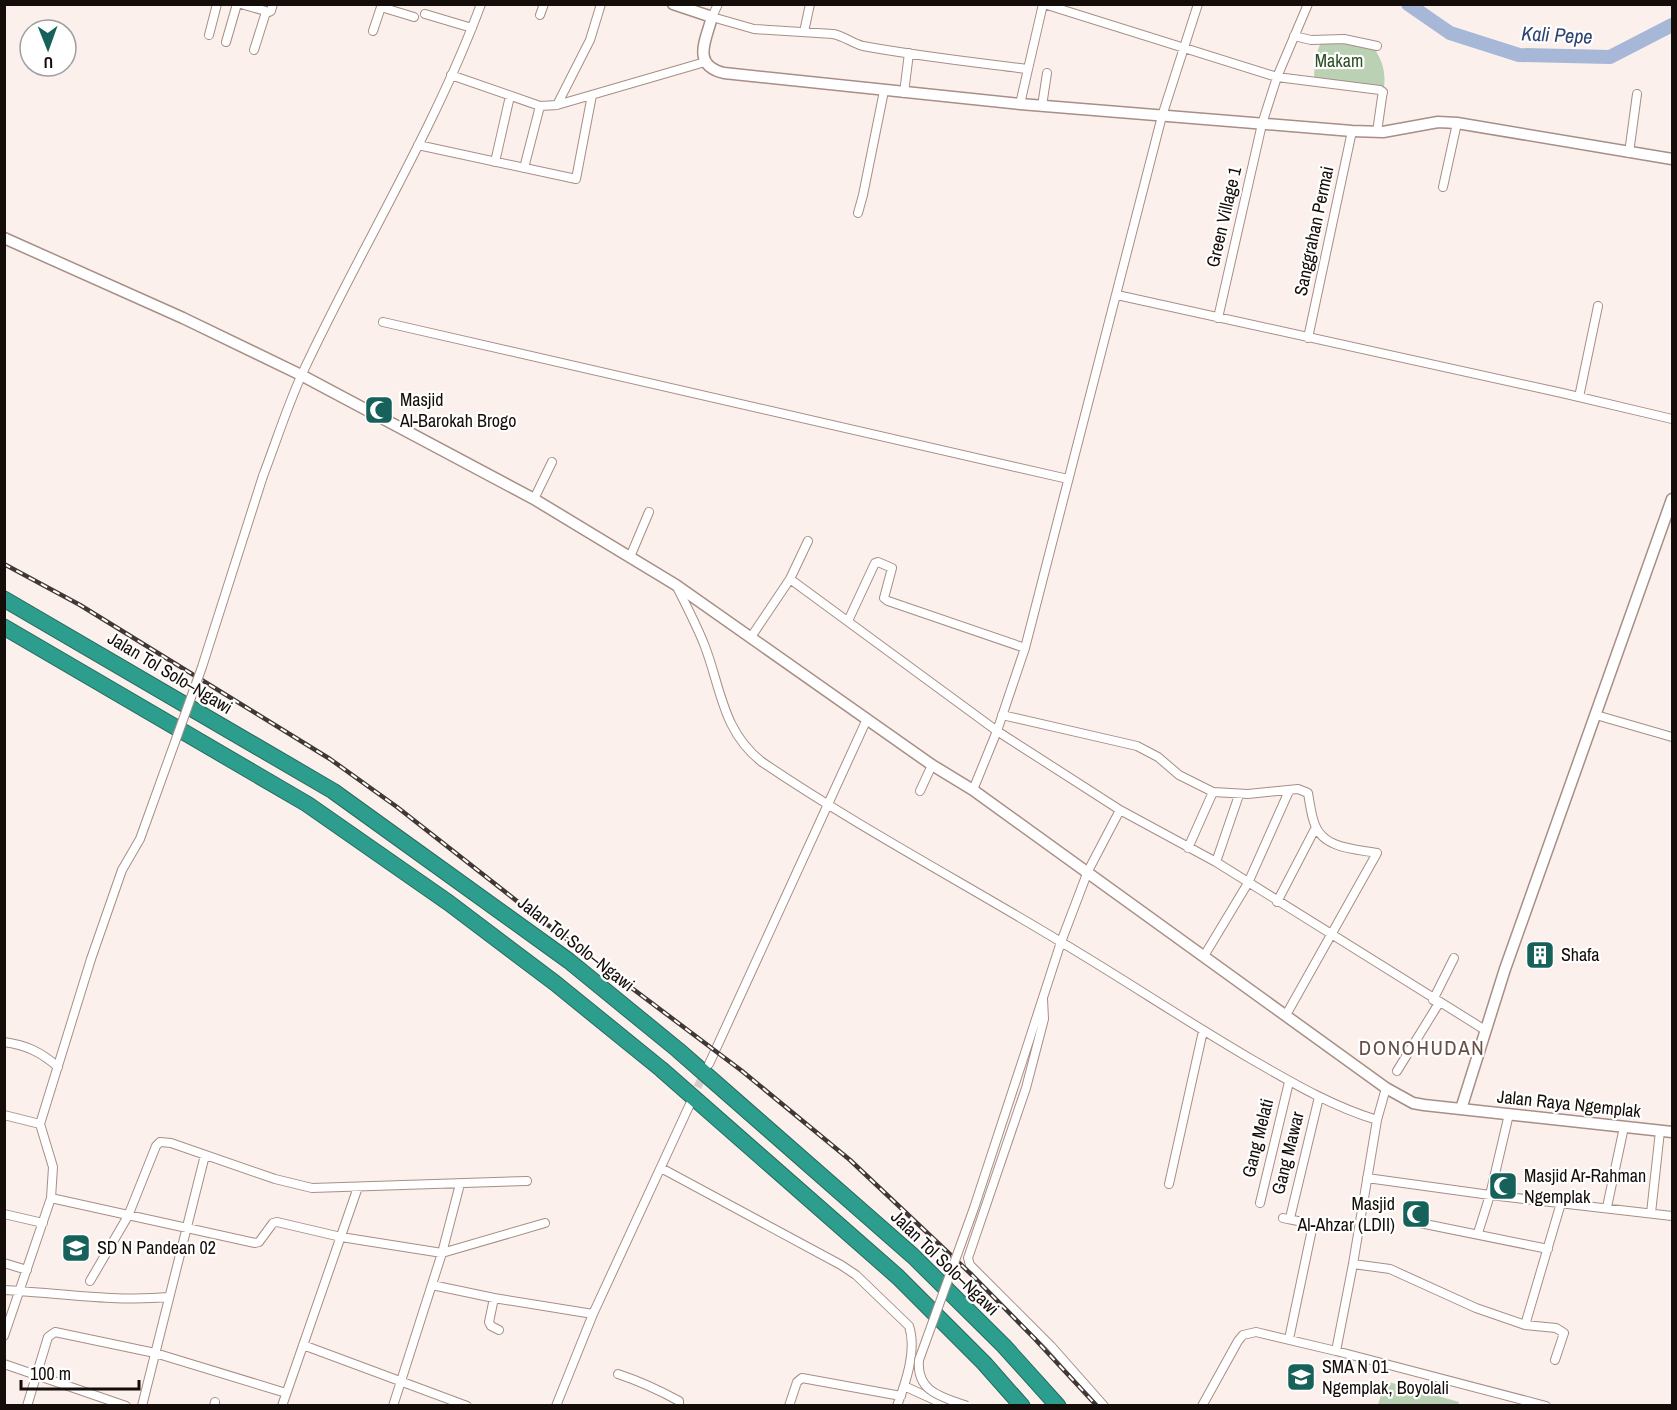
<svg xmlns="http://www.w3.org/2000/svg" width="1677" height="1410" viewBox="0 0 1677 1410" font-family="'Archivo Narrow',sans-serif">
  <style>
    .green { fill: #bad1b3 }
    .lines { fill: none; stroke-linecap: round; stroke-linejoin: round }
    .river { stroke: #a6b7d7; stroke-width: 14 }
    .minor-tunnel { stroke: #d8ceca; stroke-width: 8; stroke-dasharray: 8 4; stroke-linecap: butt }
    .minor-casing { stroke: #a88e85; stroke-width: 10 }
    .tertiary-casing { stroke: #a88e85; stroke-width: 13 }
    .secondary-casing { stroke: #a88e85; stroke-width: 13 }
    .motorway-casing { stroke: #256b5f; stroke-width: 17 }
    .minor { stroke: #fff; stroke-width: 8 }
    .tertiary { stroke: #fff; stroke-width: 10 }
    .secondary { stroke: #fff; stroke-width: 10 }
    .motorway { stroke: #2d9e8d; stroke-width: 15 }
    .rail-casing { stroke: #403834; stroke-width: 4.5 }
    .rail { stroke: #fff; stroke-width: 2; stroke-dasharray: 7; stroke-linecap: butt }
    .minor-bridge-casing { stroke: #a88e85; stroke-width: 10; stroke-linecap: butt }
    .minor-bridge { stroke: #fff; stroke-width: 8 }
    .labels { text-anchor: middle; stroke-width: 4.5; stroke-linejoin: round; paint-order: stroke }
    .park-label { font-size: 18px; fill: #2e4f24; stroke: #fff }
    .street-label { font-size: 18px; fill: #150d09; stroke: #fff }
    .poi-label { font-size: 18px; fill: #150d09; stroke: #fff; text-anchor: start }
    .water-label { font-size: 20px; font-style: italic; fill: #2e4470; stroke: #fff }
    .quarter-label { font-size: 21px; letter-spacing: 1.5px; fill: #664f47; stroke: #fff }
  </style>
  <rect width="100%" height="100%" fill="#fbf0ec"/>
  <path class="green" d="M1331 40 1374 48C1382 60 1386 72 1384 87L1314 78 1315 58 1321 42Z
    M1385 1381 1459 1402 1458 1405H1378Z"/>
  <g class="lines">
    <path class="river" d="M1408 4 1450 33 1519 55 1610 57 1672 25"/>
    <path class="minor-tunnel" d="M692 1098 705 1072"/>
    <g class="minor-casing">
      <path id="minor" d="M241 4 269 12 271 11 273 4
        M382 4 381 7 414 17
        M718 4 712 17 754 29 833 34C844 36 852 43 863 46 917 56 972 62 1027 69
        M1044 4 1277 77 1380 90 1383 92 1382 97 1377 132
        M425 14 472 28
        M540 15 544 4
        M373 31 381 7
        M804 32 810 4
        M209 35 217 4
        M1294 36 1311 40 1344 39 1377 46
        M226 42 237 4
        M254 50 266 12
        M451 75 540 106
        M904 93 909 53
        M1020 104 1043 4
        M557 105 590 40 601 4
        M1042 106 1047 73
        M418 145 576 179 592 95
        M1629 153 1637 94
        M495 162 510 96
        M524 168 540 106 557 105 705 62
        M1443 187 1457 123
        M858 213 863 195 884 91
        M1117 295 1562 393 1672 419
        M1218 318 1262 124 1277 77 1308 4
        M383 322 1068 479
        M1308 338 1352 131
        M1579 397 1598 306
        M263 476C276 442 287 407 302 374 359 251 434 131 481 4
        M534 499 552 462
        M630 557 649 512
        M790 579 997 731 1120 810 1216 862 1485 1030
        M676 585C686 605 696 624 704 644 721 687 722 731 762 762 858 827 962 882 1061 942 1125 980 1186 1021 1251 1059 1291 1082 1331 1106 1377 1120
        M848 621 875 563 878 562 892 568 884 598 888 601 1025 648
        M751 637 790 579 808 541
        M1002 715 1137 746 1158 757 1179 775 1213 792 1248 794 1298 789 1308 793C1310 804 1311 815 1315 825 1324 849 1356 849 1377 853L1286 1015
        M1596 715 1672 737
        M973 790 997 731 1025 648 1162 116 1198 4
        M920 791 932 765
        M1188 848 1213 792
        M1216 862 1239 795
        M1277 902 1316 827
        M1204 956 1248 883 1289 791
        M1043 999 1044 1019 1026 1088 968 1258 970 1265 1051 1346 1104 1406
        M1433 1000 1454 958
        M4 1042C26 1045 41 1052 58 1067
        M1025 1053 1061 942 1088 871 1120 810
        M709 1064 867 719
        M1397 1071 1439 1003
        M4 1115 40 1124
        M661 1168 841 1265 856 1275 909 1326C917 1350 906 1382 897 1406
        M1367 1178 1490 1195 1672 1216
        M1169 1184 1203 1031
        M51 1198 255 1243 259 1242 273 1223 277 1222 341 1237 442 1253 545 1223
        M1260 1203 1289 1082
        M1607 1207 1624 1127
        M1651 1213 1660 1131
        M4 1214 43 1223
        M1283 1218C1295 1221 1309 1220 1311 1234L1289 1339
        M1290 1218 1319 1097
        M1420 1223 1548 1249
        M1478 1233 1490 1195 1509 1114
        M4 1263 27 1270
        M1353 1264 1390 1269 1476 1308 1525 1325 1561 1203
        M90 1281 128 1216 156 1146 160 1142 171 1143 275 1179 312 1188 527 1181
        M432 1285 494 1298 593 1314
        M4 1290C59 1293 114 1302 169 1297
        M494 1298 489 1322 491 1326 499 1330
        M1525 1325 1556 1328 1564 1333 1555 1360
        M4 1336 51 1198 53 1167 40 1124 91 959
        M303 1345 467 1406
        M1336 1351 1353 1264 1377 1120 1386 1088
        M4 1364 126 1406
        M618 1374C639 1381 659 1390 679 1401V1406
        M904 1386 948 1406
        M27 1406 48 1337 55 1332 155 1353 286 1393
        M142 1406 205 1155
        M214 1406 215 1402
        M282 1406 358 1187
        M393 1406 442 1253 460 1184
        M556 1406 593 1314 690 1104
        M789 1406 797 1382 802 1378 901 1396
        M1202 1406 1238 1341 1243 1335 1256 1332 1336 1351 1546 1406"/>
    </g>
    <g class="tertiary-casing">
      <path id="tertiary" d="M673 4 712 17C706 40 691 65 724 73L1020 104 1352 131 1383 132 1438 122 1457 123 1672 159"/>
    </g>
    <g class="secondary-casing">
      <path id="secondary" d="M4 238 183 318 301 375 534 499 676 585 932 765 973 790 1386 1088 1413 1103 1424 1105 1672 1132
        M1461 1109 1505 969 1672 499"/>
    </g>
    <g class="motorway-casing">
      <path id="motorway" d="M4 599 333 791 569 961 678 1050 913 1256 1004 1346 1058 1406
        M4 627 307 804 449 903 555 983 661 1069 898 1277 984 1363 1022 1406"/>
    </g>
    <use href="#minor" class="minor"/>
    <use href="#tertiary" class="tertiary"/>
    <use href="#secondary" class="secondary"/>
    <use href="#motorway" class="motorway"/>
    <g class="rail-casing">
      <path id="rail" d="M4 564 80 605 330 759 397 807 536 916 742 1071 850 1160 972 1275 1034 1338 1097 1406"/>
    </g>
    <use href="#rail" class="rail"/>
    <g class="minor-bridge-casing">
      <path id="minor-bridge" d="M91 959 122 870 140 839 202 667 263 476
        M967 1406C942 1397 916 1392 919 1360L974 1208 1025 1053"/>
    </g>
    <use href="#minor-bridge" class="minor-bridge"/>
  </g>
  <defs>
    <g id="mosque-square" transform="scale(1.5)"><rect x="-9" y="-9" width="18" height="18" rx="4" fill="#16625b" stroke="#fff"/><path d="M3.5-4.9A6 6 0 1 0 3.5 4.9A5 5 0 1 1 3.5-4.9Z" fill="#fff"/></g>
    <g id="building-square" transform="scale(1.5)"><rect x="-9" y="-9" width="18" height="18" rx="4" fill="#16625b" stroke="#fff"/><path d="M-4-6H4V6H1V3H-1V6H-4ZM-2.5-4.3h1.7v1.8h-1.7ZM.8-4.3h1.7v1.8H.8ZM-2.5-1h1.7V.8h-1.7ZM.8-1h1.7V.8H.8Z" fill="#fff"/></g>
    <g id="school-square" transform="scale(1.5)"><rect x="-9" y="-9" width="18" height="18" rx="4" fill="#16625b" stroke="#fff"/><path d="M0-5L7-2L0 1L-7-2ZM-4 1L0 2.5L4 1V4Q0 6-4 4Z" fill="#fff"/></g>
  </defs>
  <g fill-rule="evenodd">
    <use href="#mosque-square" x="379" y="410"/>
    <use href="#building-square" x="1540" y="955"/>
    <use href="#mosque-square" x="1503" y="1186"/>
    <use href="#mosque-square" x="1416" y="1214"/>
    <use href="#school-square" x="76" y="1248"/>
    <use href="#school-square" x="1301" y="1377"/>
  </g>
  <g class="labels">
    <g class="park-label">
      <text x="1339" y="67">Makam</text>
    </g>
    <g class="street-label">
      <text transform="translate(1224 217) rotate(-77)" y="6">Green Village 1</text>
      <text transform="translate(1314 231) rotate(-78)" y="6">Sanggrahan Permai</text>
      <text transform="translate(170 673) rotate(31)" y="6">Jalan Tol Solo–Ngawi</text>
      <text transform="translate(576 944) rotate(38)" y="6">Jalan Tol Solo–Ngawi</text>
      <text transform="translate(1569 1104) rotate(6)" y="6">Jalan Raya Ngemplak</text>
      <text transform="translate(1258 1138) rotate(-76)" y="6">Gang Melati</text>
      <text transform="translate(1288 1153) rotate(-76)" y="6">Gang Mawar</text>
      <text transform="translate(945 1263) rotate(44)" y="6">Jalan Tol Solo–Ngawi</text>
    </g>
    <g class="poi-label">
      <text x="400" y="406">Masjid<tspan x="400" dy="21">Al-Barokah Brogo</tspan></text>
      <text x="1561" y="961">Shafa</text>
      <text x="1524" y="1182">Masjid Ar-Rahman<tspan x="1524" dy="21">Ngemplak</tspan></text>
      <text x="1395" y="1210" text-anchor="end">Masjid<tspan x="1395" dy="21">Al-Ahzar (LDII)</tspan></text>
      <text x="97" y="1254">SD N Pandean 02</text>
      <text x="1322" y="1373">SMA N 01<tspan x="1322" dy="21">Ngemplak, Boyolali</tspan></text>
    </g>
    <g class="water-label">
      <text transform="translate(1557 35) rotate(3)" y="7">Kali Pepe</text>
    </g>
    <g class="quarter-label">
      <text x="1422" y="1055">DONOHUDAN</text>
    </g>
  </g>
  <rect width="1677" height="1410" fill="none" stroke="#150d09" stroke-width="12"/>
  <g transform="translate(48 48) rotate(179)"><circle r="28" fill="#ffffff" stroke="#a19e9d" stroke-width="1.5"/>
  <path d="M0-4.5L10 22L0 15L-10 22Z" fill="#16625b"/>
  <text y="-9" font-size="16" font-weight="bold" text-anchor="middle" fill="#150d09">U</text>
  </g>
  <path d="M21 1380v9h118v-9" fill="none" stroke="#150d09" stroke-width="3"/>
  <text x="30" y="1380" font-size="18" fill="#150d09" stroke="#ffffff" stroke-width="4.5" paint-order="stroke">100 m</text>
</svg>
